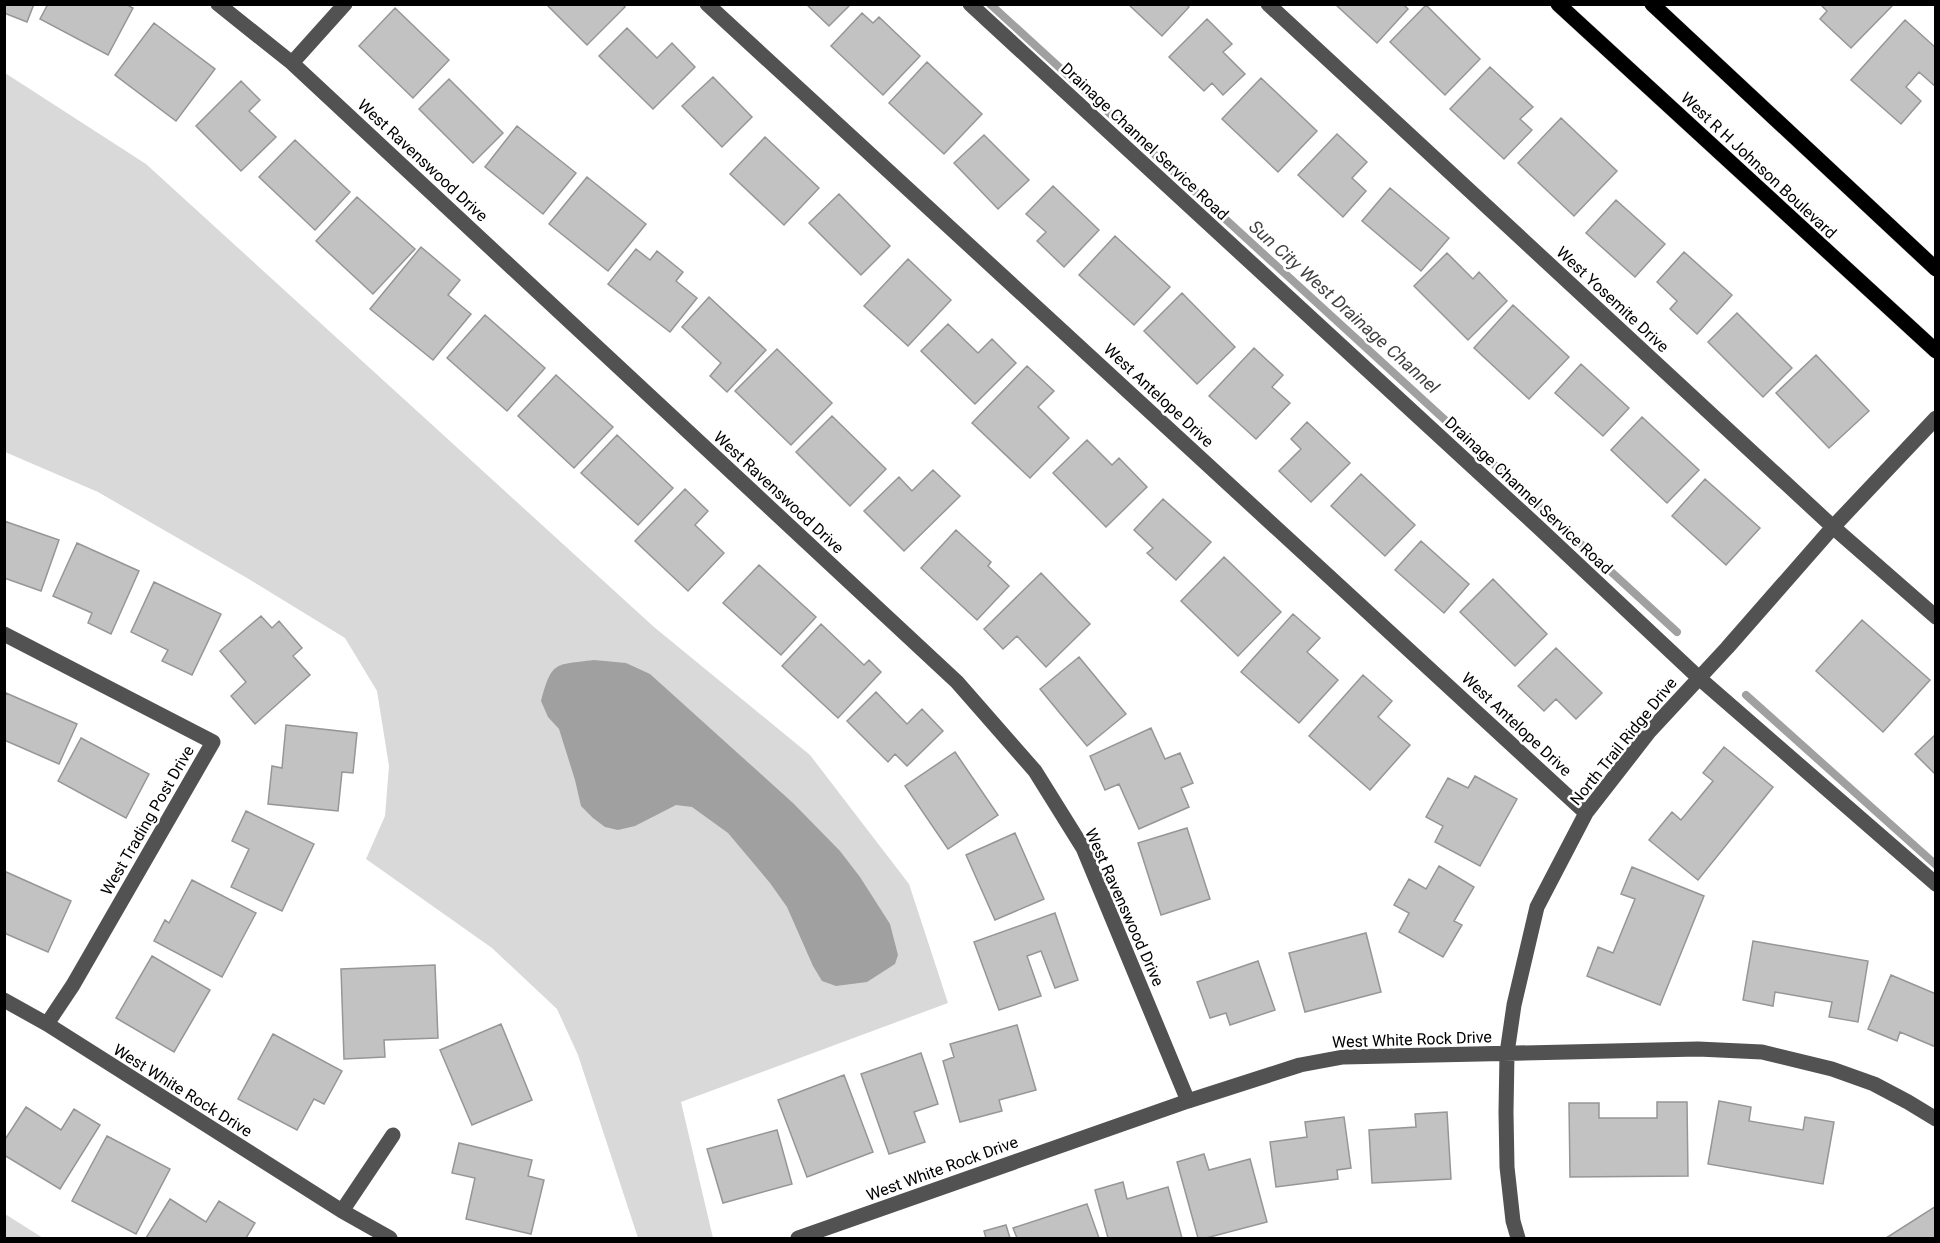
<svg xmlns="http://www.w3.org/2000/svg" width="1940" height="1243" viewBox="0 0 1940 1243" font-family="Roboto,sans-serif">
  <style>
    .green { fill: #d9d9d9 }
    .water { fill: #a0a0a0 }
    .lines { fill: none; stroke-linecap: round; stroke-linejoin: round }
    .stream { stroke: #a0a0a0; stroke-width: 8 }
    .building { fill: #c2c2c2; stroke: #969696; stroke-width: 1.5 }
    .major-casing { stroke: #dbdbdb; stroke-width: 16 }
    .minor { stroke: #525252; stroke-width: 15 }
    .major { stroke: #000; stroke-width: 15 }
    .labels { text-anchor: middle; stroke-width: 5; stroke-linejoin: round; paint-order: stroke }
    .street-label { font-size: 16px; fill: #000; stroke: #fff }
    .water-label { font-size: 18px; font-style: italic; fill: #414141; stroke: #fff }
  </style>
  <rect width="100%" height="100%" fill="#fff"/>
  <path class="green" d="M5 73 146 164 654 627 810 755 909 884 948 1003 681 1102 713 1238H638L578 1055 557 1009 492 948 366 859 385 816 389 766 377 691 345 638 247 578 98 492 5 452Z
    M5 1214 43 1238H5Z"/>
  <path class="water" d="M594 660 626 663 650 674 793 803 840 851 860 877 890 924 898 955 895 964 867 982 836 986 822 981 813 966 787 907 770 883 728 833 692 807 676 805 635 826 618 830 605 827 593 818 581 806 575 780 559 729 548 717 541 701C552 661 554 665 594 660Z"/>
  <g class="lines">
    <path class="stream" d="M990 4 1677 632
      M1746 695 1936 865"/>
  </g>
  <path class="building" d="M4 4H34L27 22 4 13Z
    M48 4H125L133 8 108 55 40 19Z
    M546 4H623L625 7 587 45Z
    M806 4H851L829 26Z
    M1128 4H1186L1189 7 1162 36Z
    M1335 4H1403L1408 9 1377 43Z
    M1820 4H1890L1892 6 1851 48 1820 19 1827 11Z
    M1426 5 1480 59 1445 95 1390 42Z
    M395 8 449 60 413 98 359 46Z
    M862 13 873 23 879 17 920 56 883 95 831 46Z
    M1207 19 1232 44 1223 52 1245 74 1223 95 1212 83 1204 91 1169 57Z
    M1905 20 1936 48V87L1919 72 1906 87 1921 101 1901 124 1851 80Z
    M154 23 215 69 176 121 115 75Z
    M627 28 657 58 672 43 695 67 653 109 599 56Z
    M927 62 982 114 944 154 889 103Z
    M1490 67 1533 107 1520 119 1532 130 1504 159 1450 109Z
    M713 77 752 117 722 147 682 106Z
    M1261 78 1317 131 1278 172 1222 119Z
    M449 79 503 133 473 163 419 109Z
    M241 81 260 100 249 111 276 137 241 171 196 126Z
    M1561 118 1617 171 1574 216 1518 163Z
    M517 126 576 173 543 214 485 167Z
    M1337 134 1367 162 1352 178 1366 191 1343 217 1298 175Z
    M984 135 1029 180 998 209 954 163Z
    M765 137 819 188 784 225 730 174Z
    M295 140 350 192 315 230 259 177Z
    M587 177 646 224 608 271 549 224Z
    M1053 186 1099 230 1064 267 1037 241 1046 232 1026 214Z
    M1390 188 1449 238 1421 271 1362 221Z
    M839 194 890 246 861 275 809 223Z
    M357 197 415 249 373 294 316 241Z
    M1616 200 1665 244 1635 277 1586 233Z
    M1115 236 1170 287 1134 325 1079 275Z
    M421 247 460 280 448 295 471 314 433 360 370 309Z
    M636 249 650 260 657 251 683 272 676 281 697 298 670 332 608 284Z
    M1684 252 1732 295 1697 334 1670 309 1677 301 1657 282Z
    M1447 253 1473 279 1479 272 1507 301 1468 340 1414 286Z
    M908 259 951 300 908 346 864 306Z
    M1182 293 1235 347 1197 384 1144 331Z
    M709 297 766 350 727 392 710 376 721 363 682 327Z
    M1513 305 1569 357 1529 399 1474 348Z
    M1737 313 1792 368 1763 397 1708 342Z
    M485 315 545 368 507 411 447 358Z
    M948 324 978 353 992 339 1016 363 975 404 921 351Z
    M1254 348 1283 375 1272 387 1290 403 1256 439 1209 396Z
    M777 349 832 403 791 445 735 391Z
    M1816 355 1869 411 1829 448 1776 393Z
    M1581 364 1629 408 1603 436 1555 393Z
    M1027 366 1054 391 1038 407 1069 438 1030 478 972 423Z
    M556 375 613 427 574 468 518 416Z
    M832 416 886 469 850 506 796 452Z
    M1642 417 1699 470 1667 503 1611 450Z
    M1307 422 1350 463 1311 502 1279 471 1301 449 1291 439Z
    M617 435 673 488 638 525 581 473Z
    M1087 440 1112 465 1119 458 1147 487 1106 527 1053 473Z
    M933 470 960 496 904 551 864 511 899 477 912 491Z
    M1361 474 1415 525 1385 556 1331 506Z
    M1705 479 1760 528 1726 565 1672 516Z
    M685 489 708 511 695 525 724 553 688 591 635 541Z
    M1163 499 1211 542 1176 580 1147 553 1153 548 1134 530Z
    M4 521 59 540 41 591 4 578Z
    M956 530 991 562 988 566 1009 586 977 620 921 568Z
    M1421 541 1469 584 1444 613 1395 570Z
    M77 543 139 571 111 634 88 623 92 613 53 596Z
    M1224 557 1281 612 1238 656 1181 601Z
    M759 565 816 617 781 655 723 603Z
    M1041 573 1090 624 1046 667 1017 636 1003 649 984 629Z
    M1493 579 1547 634 1515 666 1460 612Z
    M154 582 221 614 192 675 162 661 168 650 131 632Z
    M1293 614 1320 638 1307 652 1338 680 1299 723 1241 672Z
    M261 616 272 628 279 621 302 648 293 656 310 675 255 724 231 696 246 682 220 651Z
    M1862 620 1930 680 1883 732 1816 671Z
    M821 624 864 665 869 660 881 672 838 718 782 666Z
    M1556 648 1602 693 1576 719 1556 699 1544 711 1518 686Z
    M1079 657 1126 714 1087 746 1040 689Z
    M1363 675 1392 701 1378 717 1410 745 1370 790 1309 736Z
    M876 692 907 724 922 709 943 731 907 766 895 754 888 762 847 721Z
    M6 693 77 724 59 764 4 740V697Z
    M286 725 357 733 353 773 342 772 338 811 268 804 272 766 282 768Z
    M1151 728 1165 759 1180 753 1193 783 1181 788 1189 807 1139 829 1119 784 1105 790 1090 756Z
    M1936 734V775L1915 754Z
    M81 738 149 774 126 818 58 781Z
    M1724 747 1773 787 1698 880 1649 840 1672 812 1681 820 1713 781 1703 773Z
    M955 752 998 815 948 849 905 786Z
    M1475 776 1517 799 1480 866 1435 842 1443 826 1426 817 1448 778 1468 788Z
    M246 811 314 844 282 911 231 887 249 849 232 841Z
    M1187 828 1210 899 1161 915 1138 843Z
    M1015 833 1044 899 995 920 966 855Z
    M1439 866 1474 887 1454 921 1462 925 1443 957 1399 932 1409 913 1394 905 1409 879 1426 889Z
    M1632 867 1704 896 1660 1005 1587 976 1598 947 1613 953 1635 899 1621 894Z
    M4 871 71 901 48 952 4 933Z
    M192 880 256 913 222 977 154 941 165 920 169 923Z
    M1055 913 1078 980 1055 988 1041 951 1027 956 1041 996 999 1010 974 942Z
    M1366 933 1381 992 1305 1012 1289 953Z
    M1753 941 1868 961 1858 1022 1829 1017 1832 1002 1775 992 1773 1006 1743 1000Z
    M152 956 210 990 174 1052 116 1018Z
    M1258 961 1275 1010 1230 1025 1226 1013 1210 1018 1197 982Z
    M435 965 438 1038 384 1040 385 1057 344 1059 341 969Z
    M1891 975 1936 994V1047L1900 1032 1897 1041 1868 1029Z
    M501 1024 532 1100 472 1125 440 1050Z
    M1017 1025 1036 1090 999 1100 1002 1111 960 1122 943 1061 954 1057 950 1044Z
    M273 1034 342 1071 324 1104 314 1099 297 1130 238 1099Z
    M921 1053 938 1104 914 1112 925 1142 889 1154 861 1074Z
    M844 1075 873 1152 807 1177 778 1100Z
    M1719 1101 1751 1107 1749 1121 1803 1130 1805 1117 1834 1122 1823 1184 1708 1164Z
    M1657 1102H1687L1688 1176 1570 1177 1569 1103H1599V1118H1657Z
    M26 1107 61 1130 74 1109 100 1125 60 1189 4 1155V1141Z
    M1447 1112 1451 1179 1372 1183 1369 1130 1416 1127 1415 1114Z
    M1344 1117 1351 1168 1337 1170 1338 1179 1276 1187 1270 1142 1307 1137 1305 1122Z
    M777 1130 792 1184 723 1203 707 1149Z
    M107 1136 170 1169 136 1234 72 1201Z
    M459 1143 532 1160 528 1176 544 1180 531 1234 466 1219 475 1178 452 1173Z
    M1204 1154 1209 1170 1250 1159 1267 1222 1206 1238H1198L1177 1162Z
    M1123 1182 1127 1199 1168 1187 1182 1238H1108L1095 1190Z
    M170 1199 206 1222 219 1201 255 1223 246 1238H146Z
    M1087 1204 1099 1238H1017L1013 1228Z
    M1936 1206V1238H1886Z
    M1006 1225 1010 1238H986L984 1231Z"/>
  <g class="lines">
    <g class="major-casing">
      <path id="major" d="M1558 4 1936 351
        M1652 4 1936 269"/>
    </g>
    <path class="minor" d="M218 4 292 63 957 682 1035 771 1083 848 1188 1101
      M707 4 1586 813
      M970 4 1537 526 1699 678 1936 884
      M1268 4 1833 527 1936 617
      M292 63 345 4
      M4 634 213 742 73 985 47 1024
      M4 1000 47 1024 342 1211 390 1238
      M342 1211 393 1135
      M798 1238 1188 1101 1300 1065 1343 1057 1698 1049 1762 1052 1832 1069 1874 1084 1908 1102 1936 1119
      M1518 1238 1513 1221 1507 1167 1506 1112 1507 1053 1514 1005 1537 907 1586 813 1649 732 1727 648 1833 527 1936 418"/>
    <use href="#major" class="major"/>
  </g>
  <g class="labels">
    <g class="street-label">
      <text transform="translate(1145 141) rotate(43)" y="6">Drainage Channel Service Road</text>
      <text transform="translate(423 160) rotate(43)" y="6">West Ravenswood Drive</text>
      <text transform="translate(1759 165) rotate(43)" y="6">West R H Johnson Boulevard</text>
      <text transform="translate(1613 299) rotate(43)" y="6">West Yosemite Drive</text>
      <text transform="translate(1159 395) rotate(43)" y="6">West Antelope Drive</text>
      <text transform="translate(779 492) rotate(43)" y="6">West Ravenswood Drive</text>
      <text transform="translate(1529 495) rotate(43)" y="6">Drainage Channel Service Road</text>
      <text transform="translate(1517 724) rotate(43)" y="6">West Antelope Drive</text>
      <text transform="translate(1623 741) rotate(-51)" y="6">North Trail Ridge Drive</text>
      <text transform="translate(147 820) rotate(-60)" y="6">West Trading Post Drive</text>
      <text transform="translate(1125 907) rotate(66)" y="6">West Ravenswood Drive</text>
      <text transform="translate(1412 1039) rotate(-2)" y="6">West White Rock Drive</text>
      <text transform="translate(183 1090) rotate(32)" y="6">West White Rock Drive</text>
      <text transform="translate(942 1168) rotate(-20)" y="6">West White Rock Drive</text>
    </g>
    <g class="water-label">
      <text transform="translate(1344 307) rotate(42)" y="6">Sun City West Drainage Channel</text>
    </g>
  </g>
  <rect width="1940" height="1243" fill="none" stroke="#000000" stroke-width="12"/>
</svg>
